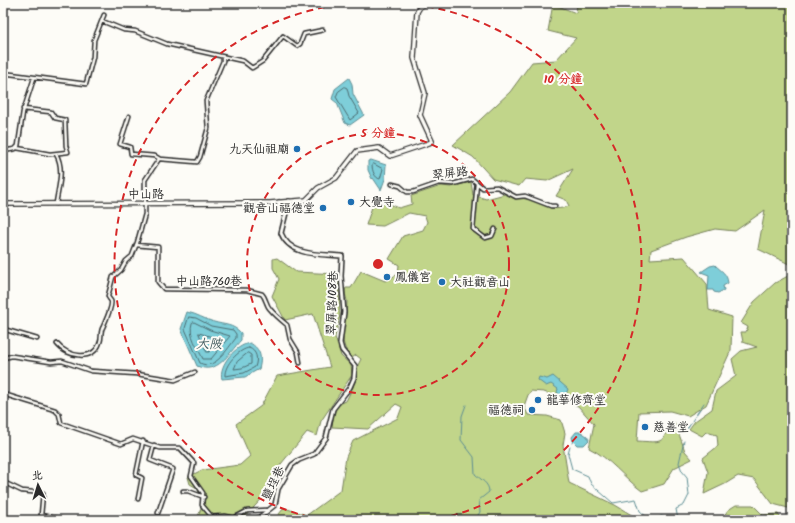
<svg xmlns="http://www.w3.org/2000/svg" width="795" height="523" viewBox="0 0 795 523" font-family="Kalam,'LXGW WenKai TC',sans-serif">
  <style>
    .green { fill: #c1d58a; stroke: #76805a }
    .water { fill: #7eced9; stroke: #5d8d93 }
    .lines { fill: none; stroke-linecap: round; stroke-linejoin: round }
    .shore { stroke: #4c6c71; stroke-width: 1 }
    .stream { stroke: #5d8d93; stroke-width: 1 }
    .minor-casing { stroke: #2b2b2b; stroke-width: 5.5 }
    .tertiary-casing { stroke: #2b2b2b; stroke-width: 6 }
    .secondary-casing { stroke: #2b2b2b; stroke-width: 6 }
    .minor { stroke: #fdfcf7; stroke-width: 2.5 }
    .tertiary { stroke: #fdfcf7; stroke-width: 3 }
    .secondary { stroke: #fdfcf7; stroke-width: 3.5 }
    .ring { fill: none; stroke: #d62828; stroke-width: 2; stroke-dasharray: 7 5 }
    .poi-dot { fill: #1f6fb2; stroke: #fdfcf7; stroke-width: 1.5 }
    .labels { text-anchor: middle; stroke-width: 4; stroke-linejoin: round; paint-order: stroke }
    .poi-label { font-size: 12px; fill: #2b2b2b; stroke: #fdfcf7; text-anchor: start }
    .street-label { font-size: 12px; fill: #2b2b2b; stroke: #fdfcf7 }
    .water-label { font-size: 13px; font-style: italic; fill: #445c5f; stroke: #fdfcf7 }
    .centre { fill: #d62828; stroke: #fdfcf7; stroke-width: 2 }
    .ring-label { font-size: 12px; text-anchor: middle; font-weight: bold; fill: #d62828; stroke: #fdfcf7; stroke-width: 4; stroke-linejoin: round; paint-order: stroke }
  </style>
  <rect width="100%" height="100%" fill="#fdfcf7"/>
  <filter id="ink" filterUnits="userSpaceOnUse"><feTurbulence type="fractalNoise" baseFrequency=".025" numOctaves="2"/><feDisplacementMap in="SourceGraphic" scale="8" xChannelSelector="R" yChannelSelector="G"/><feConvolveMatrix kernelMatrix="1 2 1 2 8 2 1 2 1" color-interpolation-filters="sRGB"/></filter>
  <g filter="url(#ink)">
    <path class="green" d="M577 3H792V259L789 264 758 249 765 210 735 231 715 229 686 237 651 250 650 259 684 257 707 284 709 310 732 317 731 350 706 405 688 416 670 411 639 412 637 441C661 442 663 446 670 421L675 423 685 451 692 459 674 468 664 484 642 491C624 478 610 458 589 448L594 424 578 406 544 392 531 391 528 395 524 406 528 415 547 416 561 420 565 433 563 445 569 483 615 505 640 520H274L284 508 307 515 341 490 346 457 353 441 398 418 402 407 396 404 368 429 332 427C333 415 334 405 346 401L353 387 358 365 361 359 356 355 352 358C335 341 347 322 347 301 346 296 344 293 346 288H351L361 271 385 281 398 274 399 265 389 259 403 236 423 230 427 222 425 216 409 213 383 226 366 225 375 198 399 208 412 204 411 196 441 186 451 187 471 182 473 195 486 199 505 194C515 198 516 197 526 199 544 201 549 214 569 206L566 200 556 196 573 169 547 181 525 179 519 186 493 179 473 157 453 145 510 92 532 62 556 60 576 38 548 31 553 4 576 13Z
      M277 258 296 272 338 274 340 315 335 337 341 356 351 365 352 375 321 421 317 436 307 432 281 464 268 492 242 520H197L203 502 197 488 190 484 188 477 202 470 240 465 250 456 236 424 261 406 277 376 330 367 313 314 285 320 272 296 279 279 273 268V259Z
      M788 276 791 277 790 281 792 282V509L773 504 754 479 738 476 725 484 704 494 708 472 703 458 718 446 717 435 706 432 702 436 689 429 695 421 712 409 716 391 736 376 732 359 741 351 757 347 743 342 741 332H746L748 327 741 323 754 302 775 283Z
      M736 505H753L763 515 778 514 782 520H721L728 510Z"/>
    <path class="water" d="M349 78 352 84 353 94 364 115 350 125 345 123 337 103 332 99 335 89Z
      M371 160 386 165 385 179 381 190 373 178 372 179 368 170V161Z
      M715 265C721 271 727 273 728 283L723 286 724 290 718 293 714 292 713 290H708L709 275 701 272 710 266Z
      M187 312C197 314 204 319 214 322 224 325 233 324 241 333V340C228 354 218 375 197 366L181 329Z
      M250 343C261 349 262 358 259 369L245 377 222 379C218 365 236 345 250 343Z
      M553 376 568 389 565 397 560 396 557 392 558 389 551 384 546 386 538 380 539 377 547 379Z
      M576 432H581L587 436 589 440 584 445H577L573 441 572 437Z"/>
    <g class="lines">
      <path class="shore" d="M345 87 347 88 349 96 359 113 350 120 336 97 338 92Z
        M374 164 383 169 380 179C375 178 372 171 372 165Z
        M189 317 196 318 211 326 233 330 236 334V338C227 349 215 371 200 363L185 329Z
        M194 322 210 330 230 336 211 359H203C198 348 188 335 192 323Z
        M199 333 219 339 209 352H207Z
        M249 348C257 351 258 359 255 367L244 373 225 376C224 365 239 349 249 348Z
        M248 353 251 355V364L242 368 234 369 237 362Z"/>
      <path class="stream" d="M466 405 462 416 461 440 474 457 475 474C481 480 489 483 489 492L479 500 480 512 475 520
        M686 430 704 403
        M572 443 573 441
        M570 447 568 454 572 469 588 476 591 484 613 503 636 499 640 511 650 520
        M656 520 661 516 675 520
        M678 520 676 509 684 505 689 495 687 477 682 471 679 463 684 441"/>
      <g class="minor-casing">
        <path id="minor" d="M102 21 124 30 135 31 167 44 243 61 252 68 263 61 283 36 297 46 300 44 304 34 323 30
          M3 73 86 84 93 57 94 40 104 15
          M129 116 120 144 130 147 131 154 155 156 160 159 197 162 200 157 208 128 206 101 223 61V57
          M17 148 50 154 68 152 66 146 65 120 55 118 51 112 23 109
          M3 151 15 149 18 146 23 112 34 78
          M477 183 473 229 485 238 492 236 495 229
          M392 184 400 186 407 192H413L439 183 453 184 472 179 483 188 497 187 516 197 525 196 551 206H555
          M56 204C58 188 65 169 56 154
          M136 245 158 247V282L164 289 247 290 262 294C266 298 266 305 270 309 275 315 281 320 287 325L290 339 298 352 300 363
          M3 329 37 339
          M57 344C67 357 94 362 100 342 102 337 100 331 103 327 105 322 113 306 111 301 110 299 108 298 108 296L113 277 121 270 126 261 132 256 137 243 145 214V180L159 159
          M3 358 12 356 51 362 62 361 91 371 137 374 175 380 195 372
          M3 394 55 410 59 414 61 423 121 444 133 439 160 448H180L194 463 191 476 203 493 202 505 212 517 225 516 234 518 247 511 266 510 267 511
          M154 445 150 460 173 469 158 513
          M3 482 22 491 43 493 41 515 64 520
          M183 491H188L204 497
          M138 499 142 478 136 475 143 441"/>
      </g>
      <g class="tertiary-casing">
        <path id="tertiary" d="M3 38 5 3
          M3 196V231
          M279 202 286 213
          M256 520 275 505 278 489 292 465 299 460 314 454 326 438 333 409 350 387 354 378 355 366 342 350 340 343 344 312 341 276 342 256C322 254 290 257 281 233L289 201"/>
      </g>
      <g class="secondary-casing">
        <path id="secondary" d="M3 204 270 203 306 200 318 188 336 178 357 151 379 148 390 156 429 143 432 141 420 115 425 93 414 58 417 12 420 7 426 3"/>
      </g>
      <use href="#minor" class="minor"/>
      <use href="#tertiary" class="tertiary"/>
      <use href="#secondary" class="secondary"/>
    </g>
  </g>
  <g class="ring">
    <circle cx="378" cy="264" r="131"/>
    <path d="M321 520A262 262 0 0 1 353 3M403 3A262 262 0 0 1 435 520"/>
  </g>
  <g class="poi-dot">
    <circle cx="297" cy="149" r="4"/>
    <circle cx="351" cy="202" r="4"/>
    <circle cx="323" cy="208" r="4"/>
    <circle cx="387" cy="277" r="4"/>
    <circle cx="442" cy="282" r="4"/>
    <circle cx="538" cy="400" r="4"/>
    <circle cx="532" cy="410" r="4"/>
    <circle cx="645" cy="427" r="4"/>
  </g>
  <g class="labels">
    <g class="poi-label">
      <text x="289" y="153" text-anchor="end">九天仙祖廟</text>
      <text x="359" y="206">大覺寺</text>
      <text x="315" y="212" text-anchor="end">觀音山福德堂</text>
      <text x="395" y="281">鳳儀宮</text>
      <text x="450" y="286">大社觀音山</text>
      <text x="546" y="404">龍華修齊堂</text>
      <text x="524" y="414" text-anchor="end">福德祠</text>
      <text x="653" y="431">慈善堂</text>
    </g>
    <g class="street-label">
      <text transform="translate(450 173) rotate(-7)" y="4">翠屏路</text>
      <text x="146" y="198">中山路</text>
      <text x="209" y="285">中山路760巷</text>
      <text transform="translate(332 303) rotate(-88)" y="4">翠屏路108巷</text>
      <text transform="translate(273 483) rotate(-64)" y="4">鹽埕巷</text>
    </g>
    <g class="water-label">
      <text x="209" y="348">大陂</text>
    </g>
  </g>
  <circle cx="378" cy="264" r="6" class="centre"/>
  <g class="ring-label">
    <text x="563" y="83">10 分鐘</text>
    <text x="378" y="137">5 分鐘</text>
  </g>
  <rect width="795" height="523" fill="none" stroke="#fdfcf7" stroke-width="16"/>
  <rect x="8" y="8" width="779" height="507" fill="none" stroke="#2b2b2b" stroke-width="1.5" filter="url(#ink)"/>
  <g transform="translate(38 485) rotate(355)" stroke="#fdfcf7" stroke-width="3" paint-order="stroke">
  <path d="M0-3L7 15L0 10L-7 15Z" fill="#2b2b2b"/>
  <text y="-6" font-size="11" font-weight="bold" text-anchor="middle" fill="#2b2b2b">北</text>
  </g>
</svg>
